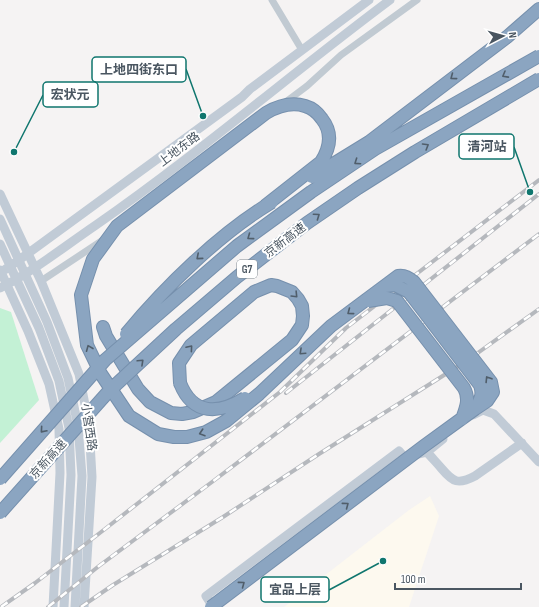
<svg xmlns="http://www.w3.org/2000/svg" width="539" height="607" viewBox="0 0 539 607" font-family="'Sofia Sans Condensed','Noto Sans SC',sans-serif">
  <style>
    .commercial { fill: #fdf9ef }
    .green { fill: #c3f1d5 }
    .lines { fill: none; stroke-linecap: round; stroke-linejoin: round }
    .highway-casing { stroke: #7690ad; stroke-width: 14 }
    .street { stroke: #c1cad2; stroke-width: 7 }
    .secondary { stroke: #c1cbd6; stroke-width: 9 }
    .highway { stroke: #8ba5c1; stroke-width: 12 }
    .rail-casing { stroke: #b5b8bd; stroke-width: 4 }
    .rail { stroke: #fff; stroke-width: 2.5; stroke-dasharray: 8; stroke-linecap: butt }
    .highway-bridge-casing { stroke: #7690ad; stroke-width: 14; stroke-linecap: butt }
    .highway-bridge { stroke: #8ba5c1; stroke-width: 12 }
    .oneway { stroke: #505e6b }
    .labels { text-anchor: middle; stroke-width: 4; stroke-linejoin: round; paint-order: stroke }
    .shield { fill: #fff; stroke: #808990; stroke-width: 1 }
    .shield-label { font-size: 11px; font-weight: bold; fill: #4a5661 }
    .street-label { font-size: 12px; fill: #4a5661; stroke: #fff }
    .leader { fill: none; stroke: #0f766e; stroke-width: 1.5 }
    .callout-dot { fill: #0f766e; stroke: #fff; stroke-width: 1.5 }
    .callout { fill: #fff; stroke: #0f766e; stroke-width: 1.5 }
    .callout-label { font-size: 13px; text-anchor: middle; font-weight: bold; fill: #4a5661 }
  </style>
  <rect width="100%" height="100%" fill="#f5f3f3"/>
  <path class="commercial" d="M430 496 439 516 409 607H284L409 510Z"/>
  <path class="green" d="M0 308 11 312 39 400 0 443Z"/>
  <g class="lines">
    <g class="highway-casing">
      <path id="highway" d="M507 37 539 9
        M103 327 106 336 138 389 150 402 171 413 182 414 193 412 216 402 292 340 302 325 303 316 302 306 298 299 292 292 277 286 271 285 254 292 191 345 179 363 180 383"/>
    </g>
    <path class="street" d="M272 0 302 50
      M283 104 307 86 341 55 417 0
      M41 281 103 240"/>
    <path class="secondary" d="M0 194 41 281 79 374 89 425 92 477 84 607
      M0 219 47 322 68 378 78 426 82 476 75 607
      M0 244 39 328 59 381 69 428 71 475 64 607
      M0 270 28 331 49 384 59 429 60 473 53 607
      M0 273 19 260 242 97 250 89 369 0
      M0 288C34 271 65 246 96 225 198 154 291 74 390 0
      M473 415 483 410 494 414 539 462
      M427 452C432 458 437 463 442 469 453 482 458 485 475 476L522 443
      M213 607 206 596 399 451 404 457 427 452 443 439"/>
    <use href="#highway" class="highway"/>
    <g class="rail-casing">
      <path id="rail" d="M286 393 539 194
        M1 607 35 583 105 529 280 392 346 328 539 180
        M48 607 99 566 212 482 539 234
        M81 607 113 585 223 517 319 454 468 360 539 309"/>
    </g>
    <use href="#rail" class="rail"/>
    <g class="highway-bridge-casing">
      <path id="highway-bridge" d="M312 177 369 142 507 37
        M385 286 395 285 409 292 480 385C483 394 481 398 477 406
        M368 301 387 298 397 301 464 388C470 399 466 408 462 419
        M126 334C166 286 219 234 272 202
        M180 383C193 416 219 414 245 398
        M0 479 105 360 237 246 311 192 375 149 539 56
        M0 513 109 391 176 329 237 277 307 223 358 188 415 152 539 79
        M211 607 424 446 475 409 487 401 493 392 491 382 414 282C409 278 405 275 398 276L331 326 259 394 226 421 206 432 187 437H174L158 434 129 416 101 374 87 345 81 295 93 259 117 226 266 113C278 106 292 102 305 106 312 108 318 113 322 119 333 133 330 148 321 162L265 206"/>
    </g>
    <use href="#highway-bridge" class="highway-bridge"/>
  </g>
  <defs><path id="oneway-chevron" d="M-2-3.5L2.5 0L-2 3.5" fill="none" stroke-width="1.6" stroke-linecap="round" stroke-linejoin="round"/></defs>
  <g class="oneway">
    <use href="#oneway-chevron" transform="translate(505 75) rotate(151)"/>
    <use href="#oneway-chevron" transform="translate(453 77) rotate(143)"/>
    <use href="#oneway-chevron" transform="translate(426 146) rotate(-31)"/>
    <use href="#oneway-chevron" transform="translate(357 162) rotate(146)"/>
    <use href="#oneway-chevron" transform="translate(317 216) rotate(-35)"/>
    <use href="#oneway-chevron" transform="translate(250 237) rotate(144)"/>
    <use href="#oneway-chevron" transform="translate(199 257) rotate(139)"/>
    <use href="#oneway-chevron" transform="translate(295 295) rotate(46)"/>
    <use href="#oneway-chevron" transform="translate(350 312) rotate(143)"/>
    <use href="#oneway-chevron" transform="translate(89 348) rotate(-112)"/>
    <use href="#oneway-chevron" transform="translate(190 348) rotate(-50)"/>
    <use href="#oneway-chevron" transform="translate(302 352) rotate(137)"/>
    <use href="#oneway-chevron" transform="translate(141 362) rotate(-43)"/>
    <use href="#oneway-chevron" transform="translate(488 379) rotate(-122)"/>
    <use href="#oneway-chevron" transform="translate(43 430) rotate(131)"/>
    <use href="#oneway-chevron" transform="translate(202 433) rotate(162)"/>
    <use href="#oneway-chevron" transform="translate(346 505) rotate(-37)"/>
    <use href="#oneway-chevron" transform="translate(242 584) rotate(-37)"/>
  </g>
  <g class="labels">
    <rect class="shield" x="237" y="260" width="20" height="18" rx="3"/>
    <g class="shield-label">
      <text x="247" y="273">G7</text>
    </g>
    <g class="street-label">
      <text transform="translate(179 149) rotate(-37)" y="4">上地东路</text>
      <text transform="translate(285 240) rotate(-37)" y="4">京新高速</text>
      <text transform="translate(89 427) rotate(82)" y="4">小营西路</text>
      <text transform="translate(48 459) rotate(-48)" y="4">京新高速</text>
    </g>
  </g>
  <path class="leader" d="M203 116L186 69M14 152L43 95M530 192L514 147M383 561L329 590"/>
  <g class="callout-dot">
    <circle cx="203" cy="116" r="4"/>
    <circle cx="14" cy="152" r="4"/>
    <circle cx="530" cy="192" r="4"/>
    <circle cx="383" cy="561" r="4"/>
  </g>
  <g class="callout">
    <rect x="92" y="57" width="94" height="25" rx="4"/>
    <rect x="43" y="82" width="55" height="25" rx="4"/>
    <rect x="459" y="134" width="55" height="25" rx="4"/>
    <rect x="261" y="577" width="68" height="25" rx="4"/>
  </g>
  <g class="callout-label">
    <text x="139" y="74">上地四街东口</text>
    <text x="70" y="99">宏状元</text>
    <text x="487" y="151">清河站</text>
    <text x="295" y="594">宜品上层</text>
  </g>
  <g transform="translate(503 36) rotate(84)" stroke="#ffffff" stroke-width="3" paint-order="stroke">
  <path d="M0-3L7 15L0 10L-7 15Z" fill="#4a5661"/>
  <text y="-6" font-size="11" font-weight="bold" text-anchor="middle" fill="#4a5661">N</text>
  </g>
  <path d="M395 583v6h126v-6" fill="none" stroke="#4a5661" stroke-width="2"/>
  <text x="401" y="583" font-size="12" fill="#4a5661" stroke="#ffffff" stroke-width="3" paint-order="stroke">100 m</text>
</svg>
